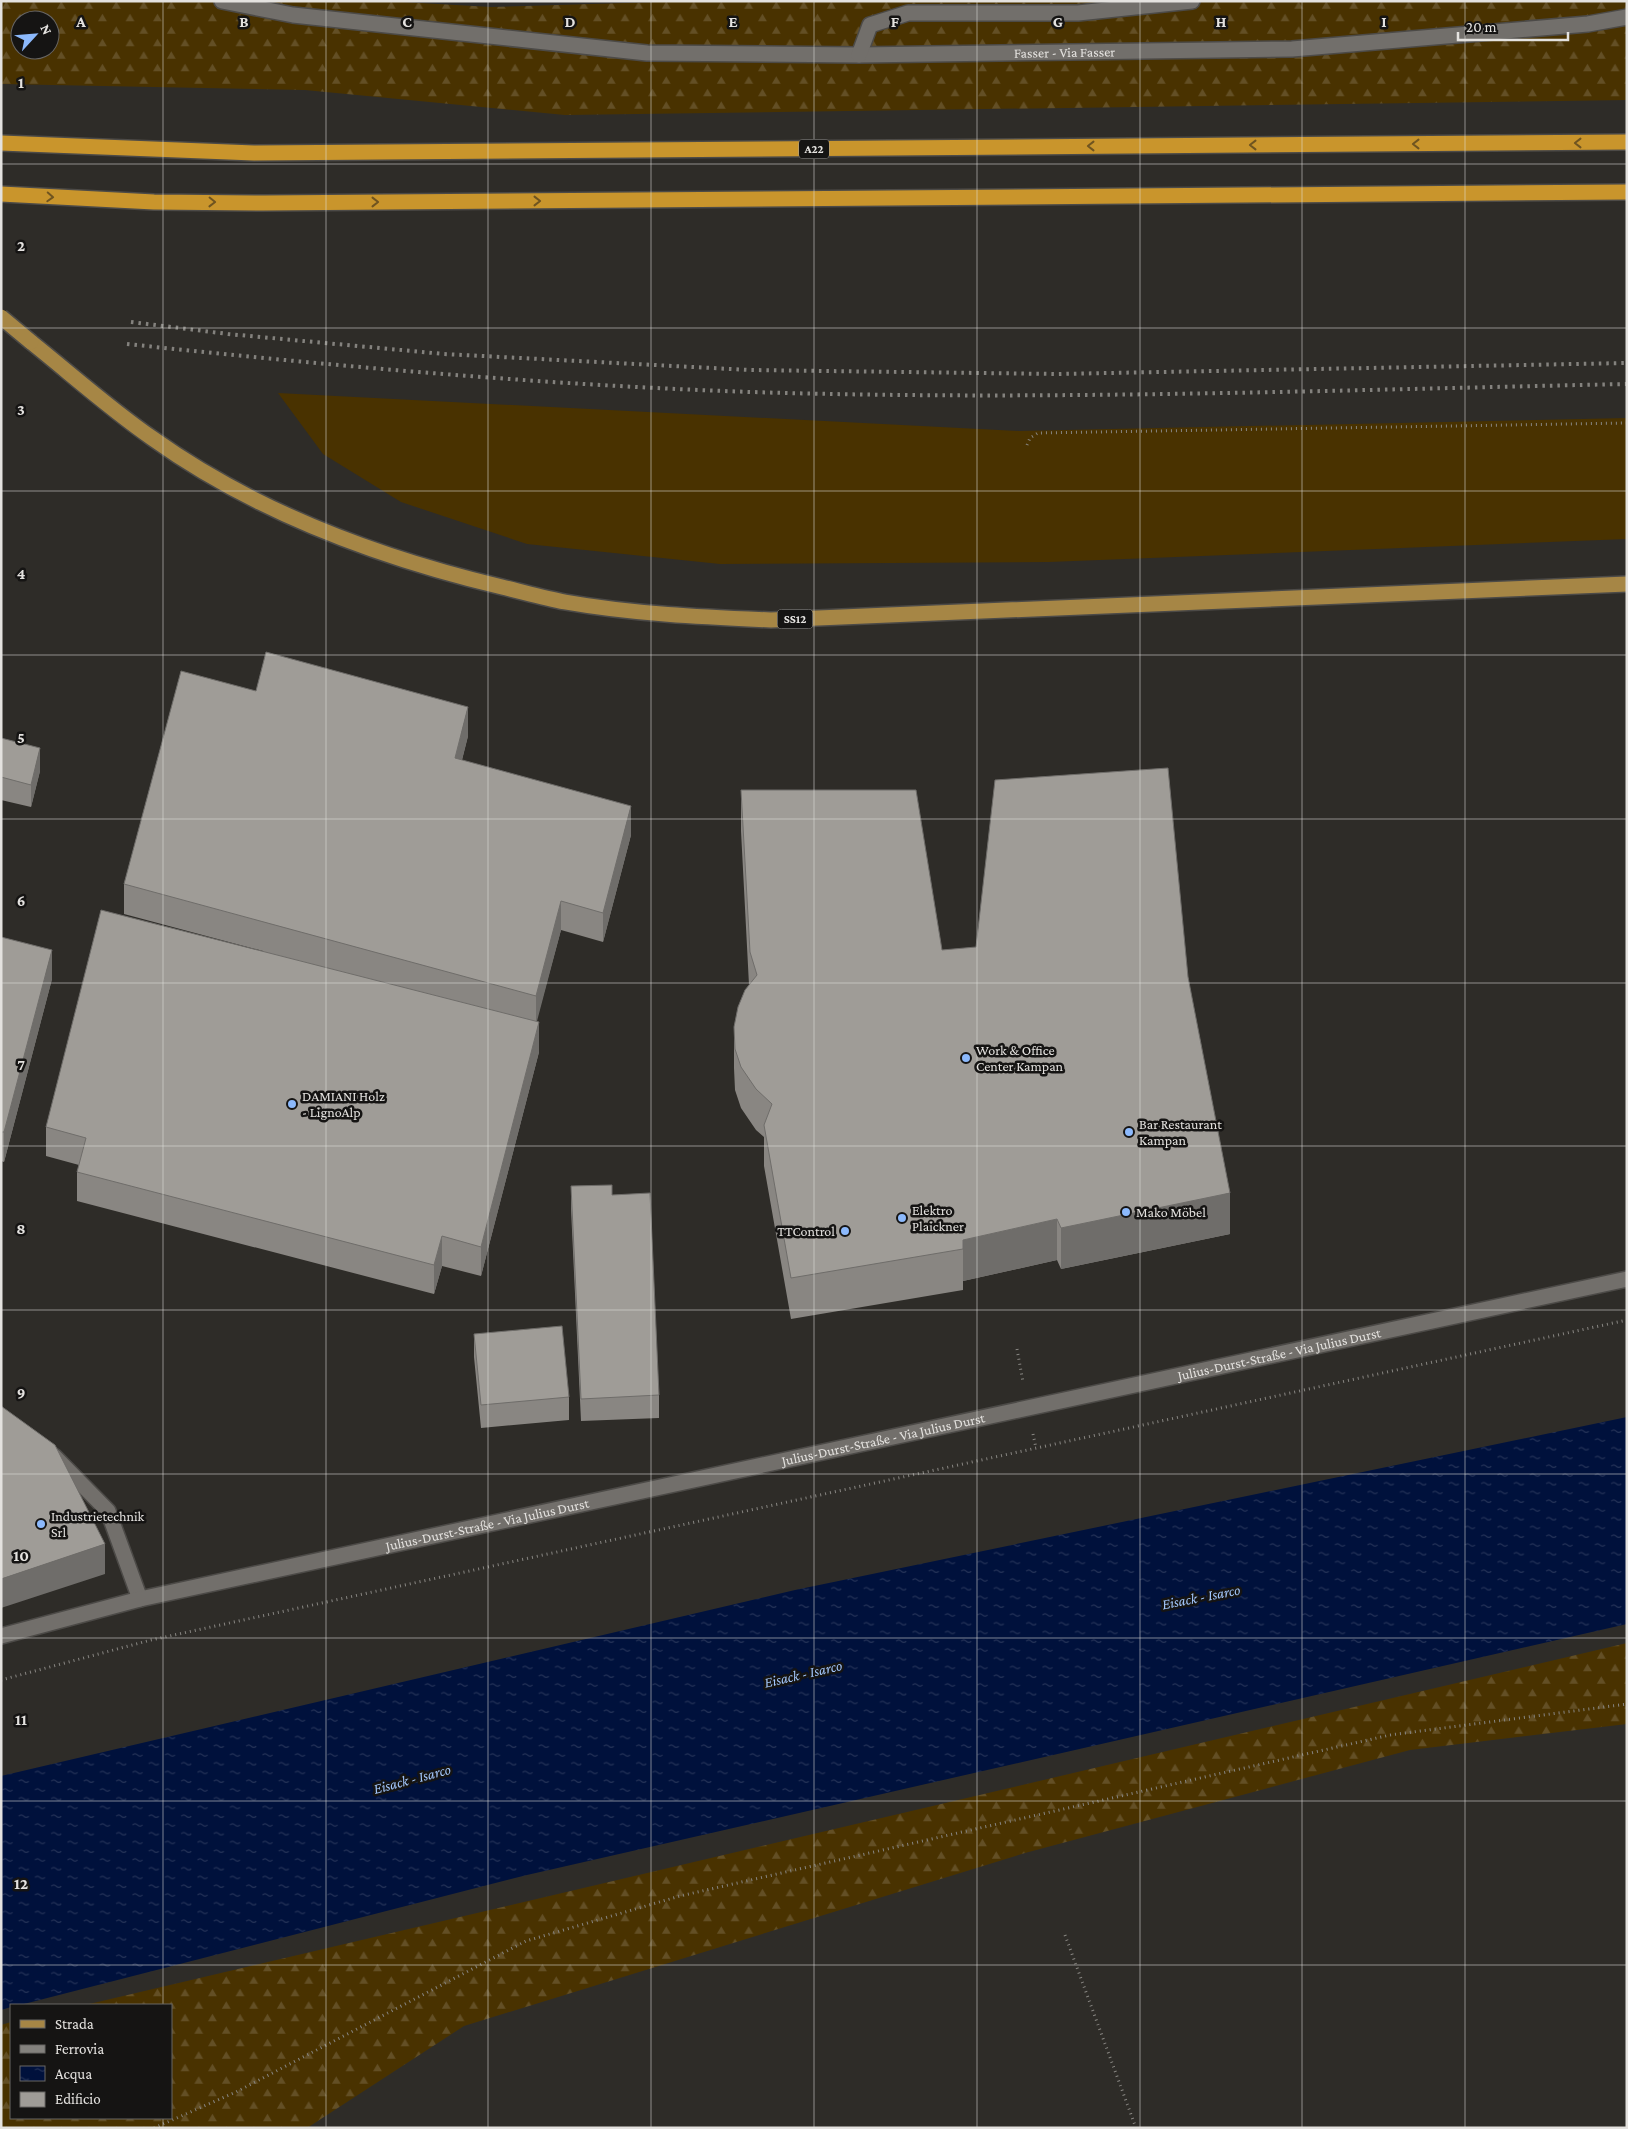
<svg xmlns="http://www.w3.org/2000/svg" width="1628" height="2129" viewBox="0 0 1628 2129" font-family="'Crimson Pro',serif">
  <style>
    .forest { fill: url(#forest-firs); fill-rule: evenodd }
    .garden { fill: #493200 }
    .water { fill: url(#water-ripples) }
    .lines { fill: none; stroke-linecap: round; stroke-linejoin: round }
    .lane-casing { stroke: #4c4a47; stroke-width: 18 }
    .street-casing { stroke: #4c4a47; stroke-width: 18 }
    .primary-casing { stroke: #4c4a47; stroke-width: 18 }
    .highway-casing { stroke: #4c4a47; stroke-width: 18 }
    .path { stroke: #888682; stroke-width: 3; stroke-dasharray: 1 4; stroke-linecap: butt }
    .lane { stroke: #726f6b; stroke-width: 15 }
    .street { stroke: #726f6b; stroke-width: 15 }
    .primary { stroke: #a68645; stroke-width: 15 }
    .highway { stroke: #c9952c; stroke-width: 15 }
    .rail { stroke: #84827e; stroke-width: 4; stroke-dasharray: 2.5 5; stroke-linecap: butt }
    .primary-bridge-casing { stroke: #4c4a47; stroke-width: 18; stroke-linecap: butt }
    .primary-bridge { stroke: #a68645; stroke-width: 15 }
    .wall { fill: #898682 }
    .shaded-wall { fill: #6f6d6a }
    .building { fill: #9f9c97; stroke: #6f6d6a }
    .oneway { stroke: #6f5420 }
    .grid { fill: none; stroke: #e4e2df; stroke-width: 1; stroke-opacity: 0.55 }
    .poi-dot { fill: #8cb9fc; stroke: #151413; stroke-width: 2 }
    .labels { text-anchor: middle; stroke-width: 5; stroke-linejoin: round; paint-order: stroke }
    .shield { fill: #151413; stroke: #a6a4a2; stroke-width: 1 }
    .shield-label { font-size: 12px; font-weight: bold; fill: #e4e2df }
    .street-label { font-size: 14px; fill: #e4e2df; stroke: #151413 }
    .poi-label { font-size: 14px; fill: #e4e2df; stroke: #151413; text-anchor: start }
    .water-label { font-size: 15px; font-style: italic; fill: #a3c7fc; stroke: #151413 }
    .grid-label { font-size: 16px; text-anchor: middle; font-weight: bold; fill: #e4e2df; stroke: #151413; stroke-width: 5; stroke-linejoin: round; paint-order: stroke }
  </style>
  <defs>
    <pattern id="forest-firs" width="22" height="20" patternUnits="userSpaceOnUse" patternTransform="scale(1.25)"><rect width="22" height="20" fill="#493200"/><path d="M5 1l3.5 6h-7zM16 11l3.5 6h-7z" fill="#634f25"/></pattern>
    <pattern id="water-ripples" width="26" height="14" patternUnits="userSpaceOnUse" patternTransform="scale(1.25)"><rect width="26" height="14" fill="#00113c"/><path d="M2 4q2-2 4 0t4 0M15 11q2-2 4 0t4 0" fill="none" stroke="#253358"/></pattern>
  </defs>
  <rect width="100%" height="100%" fill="#2e2c28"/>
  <path class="forest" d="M1 1H385L491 7 692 1H1627V100L565 115 305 90 1 84ZM20 20H50V50H20Z
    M1627 1643V1724L1410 1750 1025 1853 464 2026 307 2128H1V2025L11 2022V2118H171V2005H85Z"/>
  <path class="garden" d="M278 393 1019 431 1627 418V539L1049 562 720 564 527 544 401 502 323 454Z"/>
  <path class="water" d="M1627 1417V1624L527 1875 20 2005H11V2007L1 2010V1776L795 1590Z"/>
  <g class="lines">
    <g class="lane-casing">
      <path id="lane" d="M54 1456 108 1511 140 1599"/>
    </g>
    <g class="street-casing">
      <g id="street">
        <path id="s1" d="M222 1 293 15 647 53 859 55 1292 49 1588 24 1627 17"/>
        <path d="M859 55 870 25 908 13H1078L1192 1"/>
        <path id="s2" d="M1 1636 140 1599 1627 1279"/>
      </g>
    </g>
    <g class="primary-casing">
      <path id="primary" d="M31 342C71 374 110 409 152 438 254 511 380 558 502 587 523 592 544 598 565 602 633 614 702 617 771 620L1627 584"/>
    </g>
    <g class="highway-casing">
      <path id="highway" d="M1 143 254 153 1627 142
        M1 194 154 202 264 203 1627 192"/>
    </g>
    <path class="path" d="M1027 445 1030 438 1038 433 1627 423
      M1017 1349 1023 1382
      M1033 1434 1036 1448
      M1 1680 151 1640 1627 1320
      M1065 1935 1136 2128
      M154 2128 236 2092 526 1941 680 1896 1390 1735 1627 1704"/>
    <use href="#lane" class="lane"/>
    <use href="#street" class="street"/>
    <use href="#primary" class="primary"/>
    <use href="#highway" class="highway"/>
    <path class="rail" d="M131 322 228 334 444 354 750 370 1057 374 1627 363
      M127 344C334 366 543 385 751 392 1043 401 1335 390 1627 384"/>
    <g class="primary-bridge-casing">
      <path id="primary-bridge" d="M1 317 31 342"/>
    </g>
    <use href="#primary-bridge" class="primary-bridge"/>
  </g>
  <path class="wall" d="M256 691 468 736 462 760 631 835 603 942 561 930 536 1022 539 1052 481 1276 442 1266 434 1294 77 1201V1172L79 1165 46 1156V1127L263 951 124 914V884Z
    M1 738 40 771 31 807 1 800Z
    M741 790 942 950 1188 977 1230 1234 1061 1269 1057 1260 963 1281V1290L791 1319 764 1166V1137L756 1130 741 1108 735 1090 734 1068V1027L749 985 741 831Z
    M1 937 52 979 4 1162 1 1161Z
    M571 1186 612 1195 659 1395V1418L581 1421 571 1209Z
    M474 1334 569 1397V1420L481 1428 474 1357Z"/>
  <path class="shaded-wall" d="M468 707V736L455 787V758Z
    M40 748V771L31 807V785Z
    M631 806V835L603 942V913Z
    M561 901V930L536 1025V996Z
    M52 950V979L4 1162V1132Z
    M539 1022V1052L481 1276V1247Z
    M1230 1193V1234L1061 1269V1228Z
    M1057 1219V1260L963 1281V1240Z
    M442 1236V1266L434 1294V1265Z
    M105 1544V1574L1 1608V1579Z"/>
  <path class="building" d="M266 652 468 707 455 758 631 806 603 913 561 901 536 996 124 884 181 671 256 691Z
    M1 738 40 748 31 785 1 777Z
    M1168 768 1188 977 1230 1193 1061 1228 1057 1219 963 1240V1249L791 1278 764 1125 772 1104 756 1089 741 1067 735 1049 734 1027 738 1007 745 990 757 975 750 952 741 790H916L942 950 976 947 995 780Z
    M101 910 539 1022 481 1247 442 1236 434 1265 77 1172 86 1138 46 1127Z
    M1 937 52 950 4 1132H1Z
    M612 1185V1195L650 1193 659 1395 581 1399 571 1186Z
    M562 1326 569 1397 481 1405 474 1334Z
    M1 1406 55 1445 105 1544 1 1579Z"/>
  <defs><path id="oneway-chevron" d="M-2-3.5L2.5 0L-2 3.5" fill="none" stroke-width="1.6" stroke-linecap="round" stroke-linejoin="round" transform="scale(1.25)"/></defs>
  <g class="oneway">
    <use href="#oneway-chevron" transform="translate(1578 143) rotate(180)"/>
    <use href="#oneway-chevron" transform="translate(1416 144) rotate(180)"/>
    <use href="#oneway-chevron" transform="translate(1253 145) rotate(180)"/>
    <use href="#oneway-chevron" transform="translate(1091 146) rotate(180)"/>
    <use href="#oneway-chevron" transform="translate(50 197) rotate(3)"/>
    <use href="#oneway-chevron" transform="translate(537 201)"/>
    <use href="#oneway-chevron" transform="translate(212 202) rotate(1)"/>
    <use href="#oneway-chevron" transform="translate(375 202)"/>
  </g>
  <path class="grid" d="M163 1V2005M326 1V2128M488 1V2128M651 1V2128M814 1V2128M977 1V2128M1140 1V2128M1302 1V2128M1465 1V2128M1 164H1627M1 328H1627M1 491H1627M1 655H1627M1 819H1627M1 983H1627M1 1146H1627M1 1310H1627M1 1474H1627M1 1638H1627M1 1801H1627M1 1965H1627M163 2118V2128"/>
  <g class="poi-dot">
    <circle cx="966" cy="1058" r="5"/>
    <circle cx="292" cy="1104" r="5"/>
    <circle cx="1129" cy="1132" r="5"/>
    <circle cx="1126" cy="1212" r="5"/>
    <circle cx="902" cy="1218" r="5"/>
    <circle cx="845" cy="1231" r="5"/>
    <circle cx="41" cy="1524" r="5"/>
  </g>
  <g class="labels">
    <g class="shield">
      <rect x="799" y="139.5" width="30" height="19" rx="4"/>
      <rect x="777.5" y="609.5" width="35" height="19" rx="4"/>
    </g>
    <g class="shield-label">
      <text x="814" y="153">A22</text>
      <text x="795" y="623">SS12</text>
    </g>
    <g class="street-label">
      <text dy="5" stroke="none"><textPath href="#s1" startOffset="846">Fasser - Via Fasser</textPath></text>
      <text dy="5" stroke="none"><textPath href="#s2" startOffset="1309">Julius-Durst-Straße - Via Julius Durst</textPath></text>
      <text dy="5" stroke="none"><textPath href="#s2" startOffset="904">Julius-Durst-Straße - Via Julius Durst</textPath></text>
      <text dy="5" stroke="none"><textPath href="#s2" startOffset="499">Julius-Durst-Straße - Via Julius Durst</textPath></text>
    </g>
    <g class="poi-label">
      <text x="976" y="1055">Work &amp; Office<tspan x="976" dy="16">Center Kampan</tspan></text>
      <text x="302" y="1101">DAMIANI Holz<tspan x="302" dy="16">- LignoAlp</tspan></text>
      <text x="1139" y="1129">Bar Restaurant<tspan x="1139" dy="16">Kampan</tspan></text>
      <text x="912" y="1215">Elektro<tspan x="912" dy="16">Plaickner</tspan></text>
      <text x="1136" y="1217">Mako Möbel</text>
      <text x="835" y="1236" text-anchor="end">TTControl</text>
      <text x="51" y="1521">Industrietechnik<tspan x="51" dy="16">Srl</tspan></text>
    </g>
    <g class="water-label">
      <text transform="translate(1201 1597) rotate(-11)" y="5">Eisack - Isarco</text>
      <text transform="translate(803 1674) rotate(-13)" y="5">Eisack - Isarco</text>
      <text transform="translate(412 1779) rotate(-15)" y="5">Eisack - Isarco</text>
    </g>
  </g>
  <g class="grid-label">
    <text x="81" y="27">A</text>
    <text x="244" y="27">B</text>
    <text x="407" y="27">C</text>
    <text x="570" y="27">D</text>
    <text x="733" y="27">E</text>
    <text x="895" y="27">F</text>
    <text x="1058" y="27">G</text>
    <text x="1221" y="27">H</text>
    <text x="1384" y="27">I</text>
    <text x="21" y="88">1</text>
    <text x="21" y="251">2</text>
    <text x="21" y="415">3</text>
    <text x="21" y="579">4</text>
    <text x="21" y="743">5</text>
    <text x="21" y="906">6</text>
    <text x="21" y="1070">7</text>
    <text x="21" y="1234">8</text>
    <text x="21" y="1398">9</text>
    <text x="21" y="1561">10</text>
    <text x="21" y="1725">11</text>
    <text x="21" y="1889">12</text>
  </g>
  <rect width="1628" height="2129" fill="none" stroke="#e4e2df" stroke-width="5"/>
  <rect x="10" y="2004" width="162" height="115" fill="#151413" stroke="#686665"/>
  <rect x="20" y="2020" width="25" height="8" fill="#a68645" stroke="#686665"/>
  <text x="55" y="2029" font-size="15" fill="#e4e2df">Strada</text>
  <rect x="20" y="2045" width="25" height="8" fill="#84827e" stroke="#686665"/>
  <text x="55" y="2054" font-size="15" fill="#e4e2df">Ferrovia</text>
  <rect x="20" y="2066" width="25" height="15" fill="url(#water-ripples)" stroke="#686665"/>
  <text x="55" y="2079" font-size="15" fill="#e4e2df">Acqua</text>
  <rect x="20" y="2092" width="25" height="15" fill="#9f9c97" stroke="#686665"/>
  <text x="55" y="2104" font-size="15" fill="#e4e2df">Edificio</text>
  <g transform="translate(35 35) rotate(64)"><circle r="24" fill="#151413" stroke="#686665"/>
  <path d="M0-4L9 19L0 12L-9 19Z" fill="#8cb9fc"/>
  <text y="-8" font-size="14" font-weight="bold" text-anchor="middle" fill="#e4e2df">N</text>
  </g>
  <path d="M1458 32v8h110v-8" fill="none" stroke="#e4e2df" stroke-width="2.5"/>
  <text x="1466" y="32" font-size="15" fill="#e4e2df" stroke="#151413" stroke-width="4" paint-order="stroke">20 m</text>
</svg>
